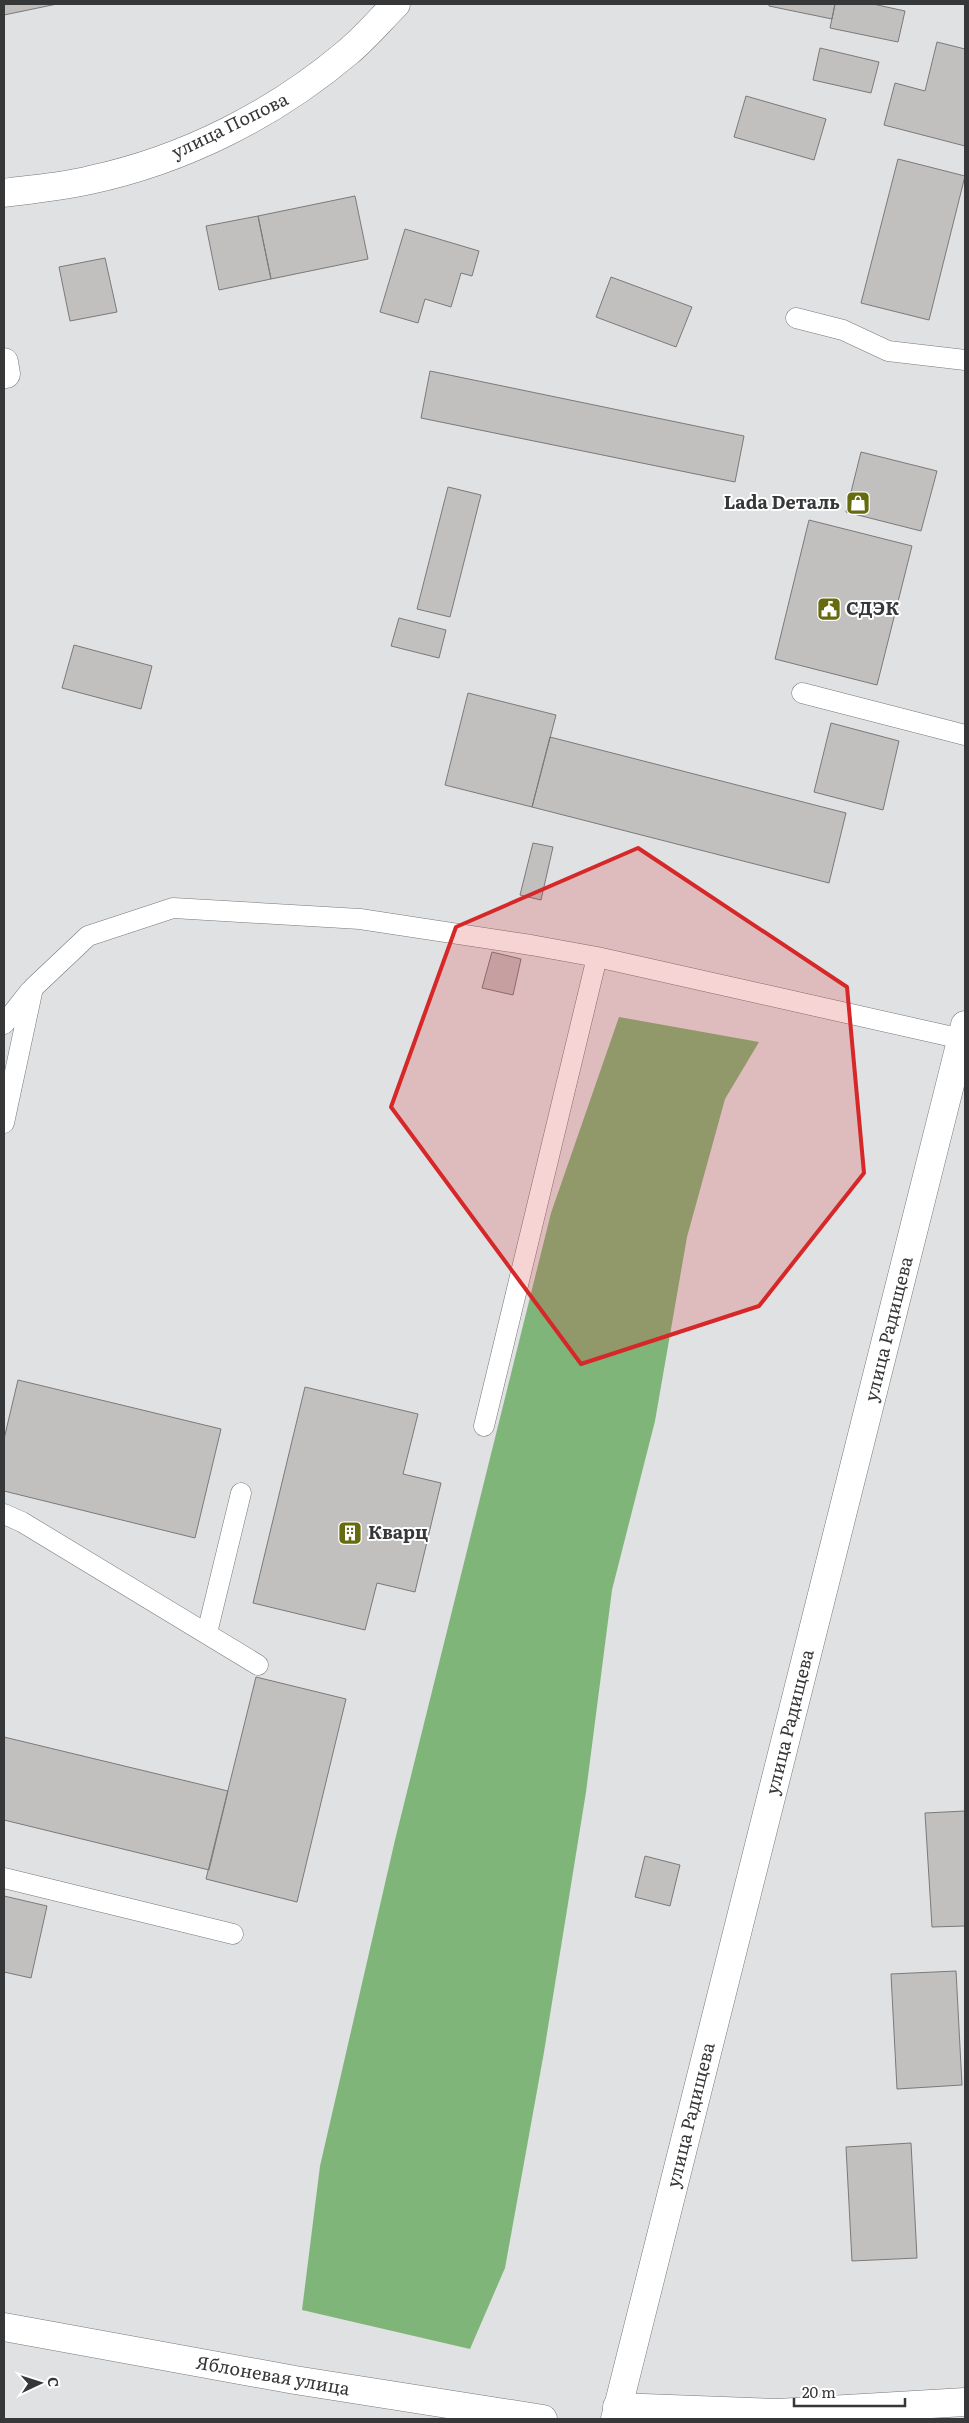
<svg xmlns="http://www.w3.org/2000/svg" width="969" height="2423" viewBox="0 0 969 2423" font-family="Literata,serif">
  <style>
    .forest { fill: #80b57a }
    .building { fill: #c2bfbf; stroke: #7c7979 }
    .lines { fill: none; stroke-linecap: round; stroke-linejoin: round }
    .service-casing { stroke: #77787a; stroke-width: 21 }
    .minor-casing { stroke: #77787a; stroke-width: 29 }
    .tertiary-casing { stroke: #77787a; stroke-width: 29 }
    .secondary-casing { stroke: #77787a; stroke-width: 29 }
    .service { stroke: #fff; stroke-width: 20 }
    .minor { stroke: #fff; stroke-width: 28 }
    .tertiary { stroke: #fff; stroke-width: 28 }
    .secondary { stroke: #fff; stroke-width: 28 }
    .marked { fill: #d62828; fill-opacity: 0.2; stroke: #d62828; stroke-width: 4; stroke-linejoin: round }
    .labels { text-anchor: middle; stroke-width: 4; stroke-linejoin: round; paint-order: stroke }
    .street-label { font-size: 18px; fill: #363738; stroke: #fff }
    .poi-label { font-size: 18px; font-weight: bold; fill: #363738; stroke: #fff; text-anchor: start }
  </style>
  <rect width="100%" height="100%" fill="#e0e1e3"/>
  <path class="forest" d="M619 1017 759 1042 725 1099 687 1237 655 1421 612 1590 586 1792 544 2052 505 2268 470 2349 302 2310 320 2166 395 1840 551 1213Z"/>
  <path class="building" d="M4 4H57L4 15Z
    M769 4H835L832 19 769 6Z
    M835 4H873L905 11 898 42 830 28Z
    M937 42 965 49V146L884 125 895 83 925 91Z
    M820 48 879 62 871 93 813 80Z
    M746 96 826 119 814 160 734 137Z
    M898 159 965 176 929 320 861 303Z
    M355 196 368 259 271 279 258 216Z
    M258 216 271 279 219 290 206 226Z
    M405 229 479 251 472 276 461 273 451 307 425 299 418 323 380 312Z
    M105 258 117 312 70 321 59 267Z
    M611 277 692 307 676 347 596 317Z
    M430 371 744 436 735 482 421 418Z
    M861 452 937 471 921 531 846 512Z
    M448 487 481 495 450 617 417 609Z
    M809 520 912 546 877 685 775 659Z
    M399 618 446 630 439 658 391 646Z
    M74 645 152 666 141 709 62 688Z
    M468 693 556 715 532 807 445 785Z
    M831 723 899 741 883 810 814 792Z
    M550 737 846 813 829 883 532 807Z
    M533 843 553 847 541 900 520 895Z
    M492 952 521 959 513 995 482 988Z
    M18 1380 221 1429 195 1538 4 1491V1439Z
    M305 1387 418 1414 403 1474 441 1483 415 1592 377 1583 365 1630 253 1603Z
    M256 1677 346 1699 297 1902 206 1879Z
    M4 1737 228 1791 209 1870 4 1820Z
    M965 1811V1926L932 1927 925 1813Z
    M645 1856 680 1865 670 1906 635 1897Z
    M4 1896 47 1906 31 1978 4 1972Z
    M956 1971 962 2085 897 2089 891 1974Z
    M911 2143 917 2258 852 2261 846 2147Z"/>
  <g class="lines">
    <g class="service-casing">
      <path id="service" d="M796 318 843 330 888 351 965 360
        M802 693 965 735
        M4 1024 30 991
        M4 1123 33 988 88 936 173 908 360 919 531 945 597 957 962 1039
        M484 1426 597 957
        M4 1514 22 1522 258 1665
        M207 1633 241 1493
        M4 1878 233 1934"/>
    </g>
    <g class="minor-casing">
      <path id="minor" d="M4 362 6 374
        M617 2407 778 2413 965 2402"/>
    </g>
    <g class="tertiary-casing">
      <path id="tertiary" d="M4 193C32 189 62 187 90 180 184 160 275 114 348 52 365 38 380 20 396 4
        M4 2327 295 2380 543 2419"/>
    </g>
    <g class="secondary-casing">
      <path id="secondary" d="M615 2419 965 1025"/>
    </g>
    <use href="#service" class="service"/>
    <use href="#minor" class="minor"/>
    <use href="#tertiary" class="tertiary"/>
    <use href="#secondary" class="secondary"/>
  </g>
  <path class="marked" d="M638 848 847 987 864 1173 759 1306 581 1364 391 1107 456 927Z"/>
  <defs>
    <g id="shop-square" transform="scale(1.25)"><rect x="-9" y="-9" width="18" height="18" rx="4" fill="#666b0f" stroke="#fff"/><path d="M-5-2.5h2.3a2.7 3.5 0 0 1 5.4 0H5L5.5 6h-11ZM-1.5-2.5h3a1.5 2.3 0 0 0-3 0Z" fill="#fff"/></g>
    <g id="civic-square" transform="scale(1.25)"><rect x="-9" y="-9" width="18" height="18" rx="4" fill="#666b0f" stroke="#fff"/><path d="M-.6-6.5H3V-4.5H.6V-3L4-1V1h2V6H-6V1h2V-1L-.6-3ZM-1.2 2.5V6h2.4V2.5Z" fill="#fff"/></g>
    <g id="building-square" transform="scale(1.25)"><rect x="-9" y="-9" width="18" height="18" rx="4" fill="#666b0f" stroke="#fff"/><path d="M-4-6H4V6H1V3H-1V6H-4ZM-2.5-4.3h1.7v1.8h-1.7ZM.8-4.3h1.7v1.8H.8ZM-2.5-1h1.7V.8h-1.7ZM.8-1h1.7V.8H.8Z" fill="#fff"/></g>
  </defs>
  <g fill-rule="evenodd">
    <use href="#shop-square" x="858" y="503"/>
    <use href="#civic-square" x="829" y="609"/>
    <use href="#building-square" x="350" y="1533"/>
  </g>
  <g class="labels">
    <g class="street-label">
      <text transform="translate(230 126) rotate(-26)" y="6">улица Попова</text>
      <text transform="translate(889 1329) rotate(-76)" y="6">улица Радищева</text>
      <text transform="translate(790 1722) rotate(-76)" y="6">улица Радищева</text>
      <text transform="translate(691 2115) rotate(-76)" y="6">улица Радищева</text>
      <text transform="translate(273 2376) rotate(10)" y="6">Яблоневая улица</text>
    </g>
    <g class="poi-label">
      <text x="840" y="509" text-anchor="end">Lada Dеталь</text>
      <text x="846" y="615">СДЭК</text>
      <text x="368" y="1539">Кварц</text>
    </g>
  </g>
  <rect width="969" height="2423" fill="none" stroke="#363738" stroke-width="10"/>
  <g transform="translate(40 2383) rotate(86)" stroke="#ffffff" stroke-width="4" paint-order="stroke">
  <path d="M0-4L9 19L0 12L-9 19Z" fill="#363738"/>
  <text y="-8" font-size="14" font-weight="bold" text-anchor="middle" fill="#363738">С</text>
  </g>
  <path d="M794 2398v8h111v-8" fill="none" stroke="#363738" stroke-width="2.5"/>
  <text x="802" y="2398" font-size="15" fill="#363738" stroke="#ffffff" stroke-width="4" paint-order="stroke">20 m</text>
</svg>
